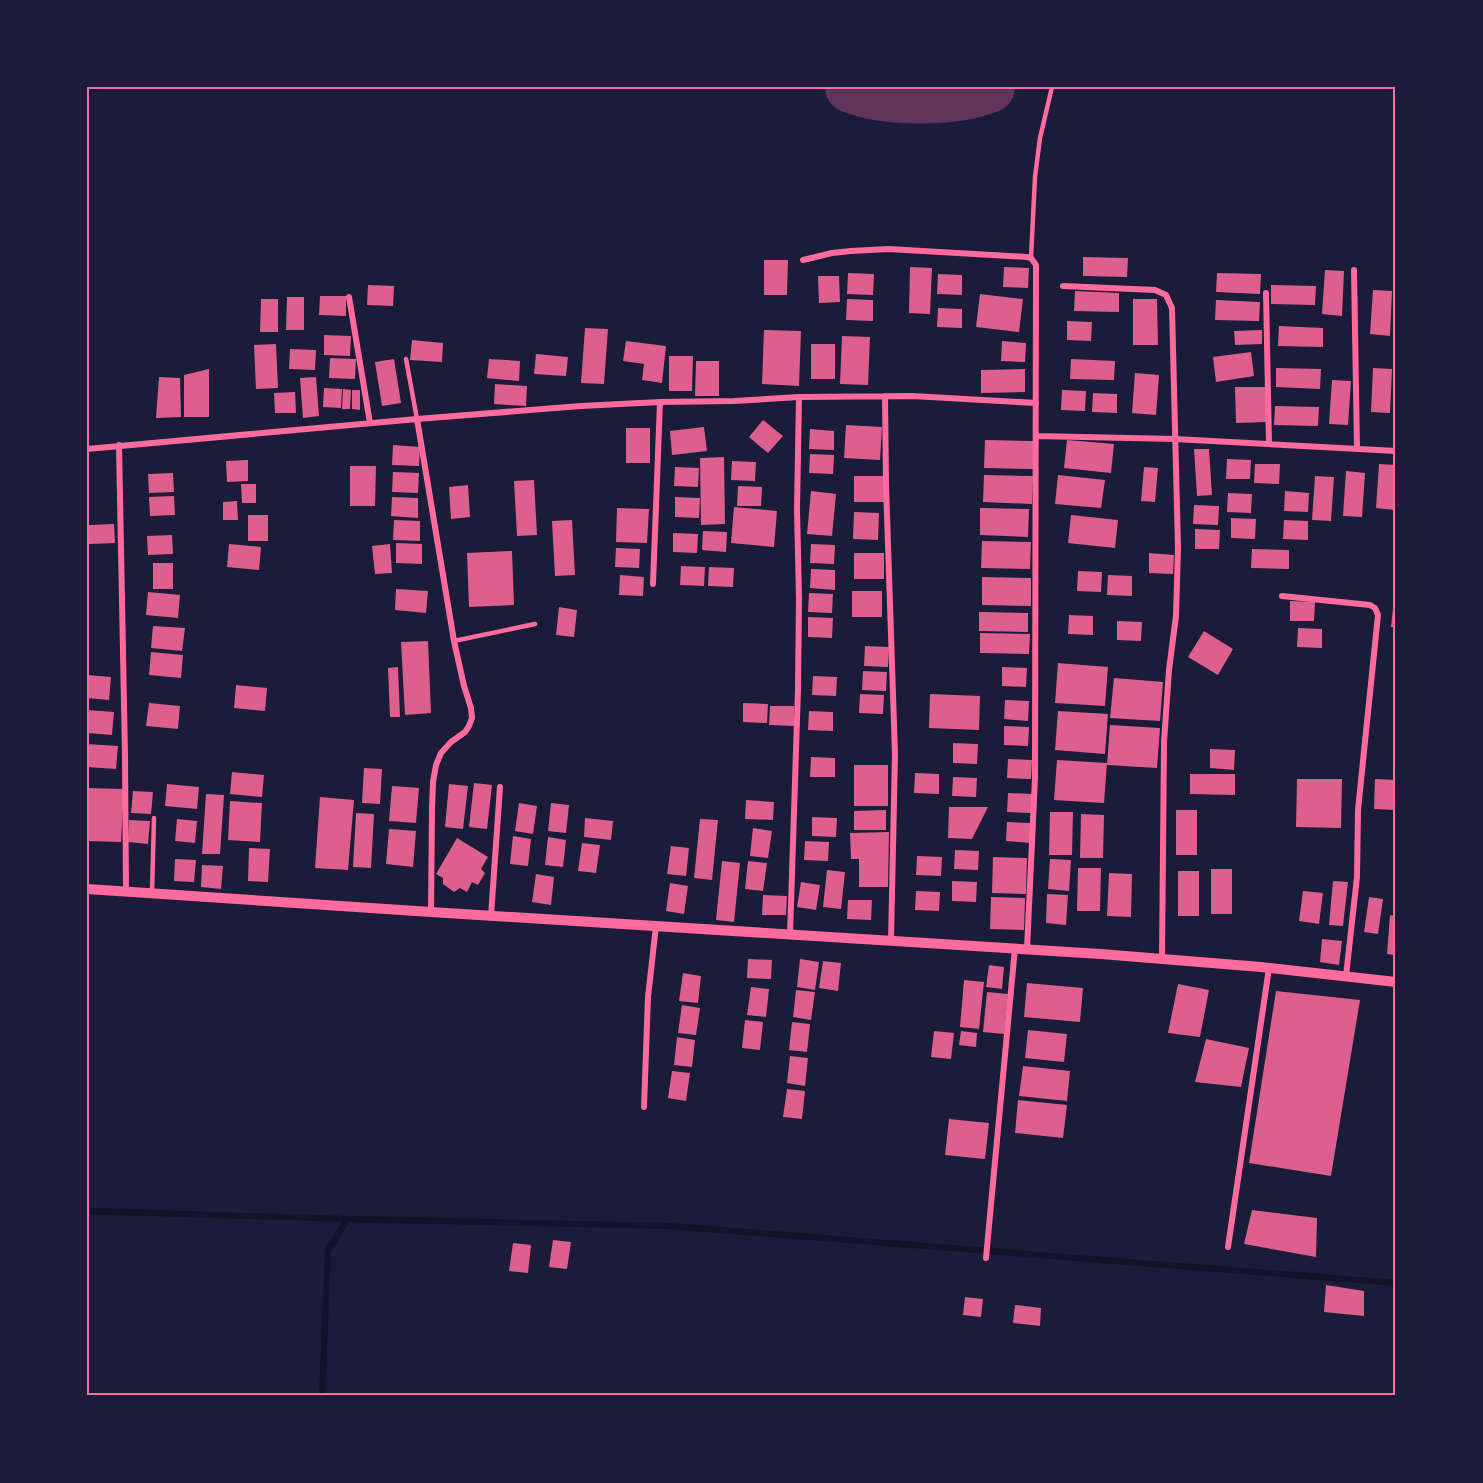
<svg xmlns="http://www.w3.org/2000/svg" width="1483" height="1483" viewBox="0 0 1483 1483" font-family="Arial,sans-serif">
  <style>
    .lines { fill: none; stroke-linecap: round; stroke-linejoin: round }
    .stream { stroke: #12122b; stroke-width: 6 }
    .taxiway { stroke: #603358; stroke-width: 52 }
    .building { fill: #dd5f8e }
    .service { stroke: #ff6b9d; stroke-width: 4.5 }
    .minor { stroke: #ff6b9d; stroke-width: 6 }
    .tertiary { stroke: #ff6b9d; stroke-width: 10 }
    .neatline { fill: none; stroke: #ff6b9d; stroke-width: 2 }
  </style>
  <rect width="100%" height="100%" fill="#1b1b3a"/>
  <g class="lines">
    <path class="stream" d="M87 1211 348 1219 670 1226 1396 1283
      M322 1396 328 1250 348 1219"/>
    <path class="taxiway" d="M851 87C887 101 953 101 989 87"/>
  </g>
  <path class="building" d="M1083 257 1128 258 1127 277 1083 276Z
    M764 260H788L787 295H764Z
    M910 267 932 268 930 314 909 313Z
    M1004 267 1029 268 1028 288 1003 287Z
    M1325 270 1344 271 1342 316 1322 314Z
    M848 273 874 274 873 295 847 294Z
    M1217 273 1261 274 1260 294 1216 292Z
    M938 274 962 275V295L937 294Z
    M818 276H839L840 302 819 303Z
    M368 285 394 286 393 306 367 305Z
    M1271 285 1316 286 1315 305 1271 304Z
    M1373 290 1392 291 1390 336 1370 334Z
    M1075 291 1119 293V312L1074 311Z
    M980 294 1023 299 1019 332 976 327Z
    M320 296H346V316L319 315Z
    M287 297H304V330H286Z
    M261 299H278V332H260Z
    M847 299 873 300V321L846 320Z
    M1133 299H1157L1158 345H1133Z
    M1216 300 1260 302 1259 321 1215 320Z
    M938 308 962 309V328L937 327Z
    M1067 321 1092 322 1091 341 1067 340Z
    M1279 326 1323 328V347L1278 346Z
    M585 328 608 329 604 384 581 383Z
    M764 330 801 331 799 386 762 384Z
    M1262 330V344L1235 345 1234 331Z
    M324 335 351 336 350 356 324 355Z
    M842 336 870 337 868 385 840 384Z
    M412 340 443 343 442 362 410 360Z
    M626 341 666 346 662 383 642 380 644 364 623 361Z
    M1002 341 1026 343 1025 362 1001 361Z
    M276 344 278 388 256 389 254 345Z
    M811 344H835V379H811Z
    M290 349 316 350 315 370 289 369Z
    M1251 352 1254 376 1216 382 1213 357Z
    M536 354 568 357 566 376 534 374Z
    M669 356H693L692 391H669Z
    M330 358 356 359 355 379 329 378Z
    M394 359 401 403 382 406 375 362Z
    M489 359 520 361 519 381 487 378Z
    M1071 359 1115 361 1114 380 1070 379Z
    M696 361H719V396H695Z
    M1276 368 1321 369 1320 389 1276 387Z
    M1373 368 1392 369 1390 413 1371 412Z
    M209 369V417H184V375Z
    M1025 369V392L981 393V370Z
    M1135 373 1159 375 1156 415 1132 413Z
    M159 377 180 378 181 417 156 418Z
    M316 377 319 416 303 418 300 378Z
    M1332 380 1351 381 1348 425 1329 424Z
    M495 384 527 386 526 406 494 404Z
    M1235 387H1266L1267 422 1236 423Z
    M324 388 342 389 341 408 323 407Z
    M343 389 351 390 350 409H342Z
    M352 390H360V410L352 409Z
    M1062 390 1086 391 1085 411 1061 410Z
    M295 392 296 413H275L274 393Z
    M1093 393 1117 394V413L1092 412Z
    M1275 406 1319 407 1318 426 1274 425Z
    M763 420 783 436 768 453 749 437Z
    M846 425 882 427 880 460 844 458Z
    M704 427 707 451 672 455 670 431Z
    M626 428H650V463H626Z
    M810 429 834 431V450L809 449Z
    M985 440 1033 441V469L984 468Z
    M1067 440 1114 444 1111 473 1064 468Z
    M393 445 420 447 419 466 392 465Z
    M1194 449H1209L1212 495 1197 496Z
    M810 454 834 455 833 474 809 473Z
    M724 457 725 524 701 525 700 458Z
    M1227 459 1251 460 1250 479H1226Z
    M248 460V481L227 482 226 461Z
    M732 461 756 462 755 481 731 480Z
    M1255 464H1280L1279 484 1254 483Z
    M1379 464 1396 465 1395 510 1376 508Z
    M350 466H376L375 506H350Z
    M675 467 699 468 698 487 674 486Z
    M1144 467 1158 468 1155 502 1141 501Z
    M1346 471 1365 473 1362 517 1343 516Z
    M393 472 419 473 418 493 392 492Z
    M173 473 174 492 149 493 148 474Z
    M984 475 1033 476 1032 504 983 502Z
    M1058 475 1105 480 1101 508 1055 504Z
    M854 476H884V502H854Z
    M1315 476 1334 477 1331 521 1312 520Z
    M534 480 537 535 517 536 514 481Z
    M241 484H256V503H242Z
    M468 485 470 517 451 519 449 487Z
    M738 486 762 487 761 506H737Z
    M811 491 836 494 832 536 807 534Z
    M1285 491 1309 493 1308 512 1284 511Z
    M1228 493 1252 494 1251 513 1227 512Z
    M174 496 175 515 150 516 149 497Z
    M392 497 418 498V518L391 516Z
    M675 497 700 498 699 518 675 517Z
    M237 501 238 520H223V502Z
    M1194 505 1219 506 1218 525 1193 524Z
    M734 507 777 511 774 547 731 543Z
    M617 508 649 509 647 543 616 542Z
    M980 508 1029 509 1028 537 980 535Z
    M854 512 879 513 878 540 853 539Z
    M248 515H268V541H248Z
    M1071 515 1118 520 1115 548 1068 543Z
    M1231 518 1256 519 1255 539 1231 538Z
    M394 520 420 521V541L393 540Z
    M572 520 575 575 555 576 552 521Z
    M1284 520 1308 521V540L1283 539Z
    M114 524 115 543 89 544V525Z
    M1195 529 1220 530 1219 549H1195Z
    M703 531 727 532 726 552 702 550Z
    M673 533 698 534 697 553 673 552Z
    M172 535 173 554 148 555 147 536Z
    M982 541 1031 542 1030 569 981 568Z
    M396 543 422 544V564L396 563Z
    M229 544 261 547 259 570 227 567Z
    M390 544 392 573 375 574 372 546Z
    M811 544 835 545 834 564 810 563Z
    M616 548 640 549 639 568 615 567Z
    M1252 549 1289 550V569L1251 568Z
    M512 551 514 605 469 607 467 553Z
    M854 553H884V579H854Z
    M1149 553 1174 555 1173 574 1149 573Z
    M153 563H173V589H153Z
    M681 566 705 567 704 586 680 585Z
    M709 567 734 568 733 587 708 586Z
    M811 569 835 570V590L810 588Z
    M1078 571 1102 572 1101 592 1077 591Z
    M620 575 644 577 643 596 619 595Z
    M1108 575 1132 576V596L1107 595Z
    M982 577 1031 578V606L982 605Z
    M396 589 428 591 426 613 395 610Z
    M852 591H882V617H852Z
    M148 592 180 595 178 618 146 615Z
    M809 593 833 594 832 613 808 612Z
    M1394 599H1396V627H1391Z
    M1290 601 1315 602 1314 621H1290Z
    M559 607 577 610 574 637 556 635Z
    M979 612 1028 613V632L979 631Z
    M1069 615 1093 616V635L1068 634Z
    M808 617 833 618 832 638 808 637Z
    M1117 621 1142 622 1141 641 1117 640Z
    M153 626 185 628 182 651 151 648Z
    M1298 628 1322 629V648L1297 647Z
    M1204 631 1233 649 1218 675 1188 657Z
    M980 633 1030 634 1029 654 980 653Z
    M428 641 431 713 405 715 401 642Z
    M865 646 889 647 888 667 864 666Z
    M151 652 183 655 181 678 149 675Z
    M1058 663 1108 667 1105 706 1055 703Z
    M398 667 400 717H390L388 668Z
    M1002 667 1027 668 1026 687 1002 686Z
    M863 671 887 672 886 691 862 690Z
    M87 675 111 677 109 700 87 698Z
    M813 676 837 677 836 696 812 695Z
    M1114 678 1163 682 1160 721 1110 718Z
    M236 685 267 688 265 711 234 708Z
    M860 694 884 695 883 714 859 713Z
    M930 694 980 696 979 730 929 728Z
    M1005 700 1029 701 1028 721 1004 719Z
    M149 703 180 706 178 729 146 726Z
    M743 703 768 704 767 723 743 722Z
    M770 706H794V726L769 725Z
    M87 710 114 712 112 735 87 733Z
    M809 711 833 712V731L808 730Z
    M1058 711 1108 714 1105 754 1055 750Z
    M1110 725 1160 728 1157 768 1107 765Z
    M1004 726 1029 727 1028 746 1004 745Z
    M953 743 978 744 977 764 953 763Z
    M87 744 118 746 116 769 87 767Z
    M1210 749 1235 750 1234 770 1210 768Z
    M811 757 835 758V777H810Z
    M1008 759 1032 760 1031 779 1007 778Z
    M1057 760 1107 763 1104 803 1054 800Z
    M854 765H888V806H854Z
    M364 768 382 769 380 804 362 803Z
    M232 772 264 775 262 797 230 794Z
    M915 773 939 774V794L914 793Z
    M1190 774H1235V795L1190 794Z
    M953 777 977 778 976 797 952 796Z
    M1297 779H1342L1341 828 1296 827Z
    M1375 779 1396 780 1395 810 1374 809Z
    M474 783 492 785 487 829 469 827Z
    M167 784 199 787 197 809 165 806Z
    M449 784 468 786 463 829 445 827Z
    M392 786 419 788 416 823 389 821Z
    M87 788 124 789 121 842 87 841Z
    M133 791 153 792 151 814 131 813Z
    M1008 793 1032 794 1031 813 1007 812Z
    M206 794 224 795 220 854H202Z
    M320 797 354 800 348 870 315 868Z
    M746 800 774 802 773 820 745 819Z
    M230 801 262 803 260 842 228 840Z
    M519 803 537 806 533 834 515 831Z
    M551 803 569 805 566 833 548 831Z
    M949 807H988L972 839 948 838Z
    M886 810V830H854V811Z
    M1176 810H1197V855H1176Z
    M1050 812H1073L1072 855H1049Z
    M356 813 374 814 371 868 353 867Z
    M1081 814 1104 815 1103 858H1080Z
    M812 817 837 818 836 837 812 836Z
    M585 818 613 821 611 840 584 837Z
    M177 819 197 821 195 843 175 841Z
    M700 819 718 820 712 880 694 878Z
    M129 820 150 821 148 844 128 842Z
    M1007 822 1031 823 1030 843 1006 841Z
    M753 828 772 831 768 858 750 856Z
    M389 829 416 831 413 867 386 864Z
    M889 832 888 887H859V859H851L850 833Z
    M513 836 531 839 528 866 510 864Z
    M548 837 566 840 563 867 545 865Z
    M457 838 488 857 481 869 485 873 478 885 472 882 467 892 460 888 454 892 443 884V878L436 874Z
    M805 841 829 842 828 861 804 860Z
    M582 843 600 845 596 873 578 871Z
    M671 846 689 848 686 876 667 874Z
    M249 848 270 849 268 882 248 881Z
    M955 850 979 851 978 870 954 869Z
    M917 856 942 857 941 876 916 875Z
    M993 857 1027 858 1026 894 992 893Z
    M175 859 196 860 194 882 174 881Z
    M1050 859 1071 860 1069 891 1048 889Z
    M722 861 740 863 734 922 716 920Z
    M748 861 767 863 763 891 745 889Z
    M202 865 223 866 221 889 201 887Z
    M1078 868H1101L1100 911H1077Z
    M1211 869H1232V914H1211Z
    M827 870 845 872 841 909 823 907Z
    M1178 871H1199V916H1178Z
    M1109 873 1132 874 1131 917 1107 916Z
    M536 874 554 877 551 905 532 902Z
    M952 881 977 882 976 902 952 901Z
    M1333 881 1348 882 1343 926 1329 925Z
    M801 882 820 885 816 910 797 907Z
    M670 883 688 886 684 914 666 911Z
    M916 891 940 892 939 911 915 910Z
    M1303 891 1323 893 1319 924 1299 921Z
    M1047 894 1068 895 1066 925 1046 923Z
    M763 895 787 896 786 915H762Z
    M991 897 1025 898 1024 930 990 929Z
    M1369 897 1383 899 1378 934 1364 932Z
    M848 900H872L871 920 847 919Z
    M1390 915 1396 916 1394 955 1387 954Z
    M1322 939 1342 941 1339 965 1320 962Z
    M748 959 772 960 771 979 747 978Z
    M800 959 819 962 815 990 797 987Z
    M823 961 841 963 838 991 819 988Z
    M989 965 1004 967 1002 989 986 987Z
    M683 973 701 976 698 1003 679 1001Z
    M964 980 984 982 979 1029 960 1027Z
    M1027 983 1083 988 1080 1022 1024 1017Z
    M1178 984 1209 990 1200 1037 1168 1033Z
    M751 987 769 989 766 1017 747 1015Z
    M796 990 815 992 811 1020 793 1017Z
    M1276 991 1360 1000 1331 1176 1249 1163Z
    M987 992 1008 994 1004 1034 983 1032Z
    M682 1005 700 1008 696 1035 678 1033Z
    M745 1020 763 1022 760 1050 742 1048Z
    M792 1022 810 1024 807 1052 789 1050Z
    M1028 1030 1067 1034 1064 1062 1025 1058Z
    M934 1031 954 1033 951 1059 931 1057Z
    M961 1031 977 1033 976 1047 959 1045Z
    M677 1037 695 1040 692 1067 674 1065Z
    M1206 1039 1249 1048 1241 1087 1195 1082Z
    M790 1056 808 1058 805 1086 787 1083Z
    M1023 1066 1070 1071 1067 1101 1019 1096Z
    M672 1071 690 1073 686 1101 668 1098Z
    M787 1089 805 1091 802 1119 783 1117Z
    M1018 1100 1067 1105 1063 1138 1015 1133Z
    M949 1119 989 1123 985 1159 945 1155Z
    M1252 1210 1317 1218 1316 1257 1244 1244Z
    M553 1240 571 1242 567 1269 549 1267Z
    M513 1243 531 1245 528 1273 509 1271Z
    M1326 1285 1364 1291V1316L1324 1312Z
    M965 1297 983 1299 981 1317 963 1315Z
    M1015 1305 1041 1308 1040 1326 1013 1323Z"/>
  <g class="lines">
    <path class="service" d="M1031 258 1035 177 1040 138 1052 87
      M406 359 417 419
      M454 641 535 624
      M152 893 154 818"/>
    <path class="minor" d="M803 260 832 253 851 251 888 249 1027 257 1031 258 1036 265 1035 778 1027 949
      M1354 270 1357 449
      M1063 286 1155 290 1166 295 1172 308 1178 548 1176 616 1169 670 1164 742 1162 958
      M1266 293 1269 444
      M349 297 370 423
      M885 396 886 485 895 754 891 941
      M417 419 581 406 660 402 734 401 799 397 912 396 1036 403
      M1036 436 1175 439 1396 451
      M119 445 125 756 126 892
      M87 449 417 419 454 641 464 686 471 708 472 718 469 726 465 732 451 742 441 753 436 765 433 782 432 809 431 912
      M653 584 660 402
      M1282 596 1370 605 1375 608 1378 615 1358 810 1357 877 1346 976
      M491 916 500 787
      M790 935 798 689 799 598 797 509 799 397
      M644 1107 648 997 656 926
      M1228 1247 1269 968
      M986 1258 1015 948"/>
    <path class="tertiary" d="M87 889 431 912 1101 954 1261 967 1396 982"/>
  </g>
  <rect width="1483" height="1483" fill="none" stroke="#1b1b3a" stroke-width="177"/>
  <rect x="88" y="88" width="1306" height="1306" class="neatline"/>
</svg>
